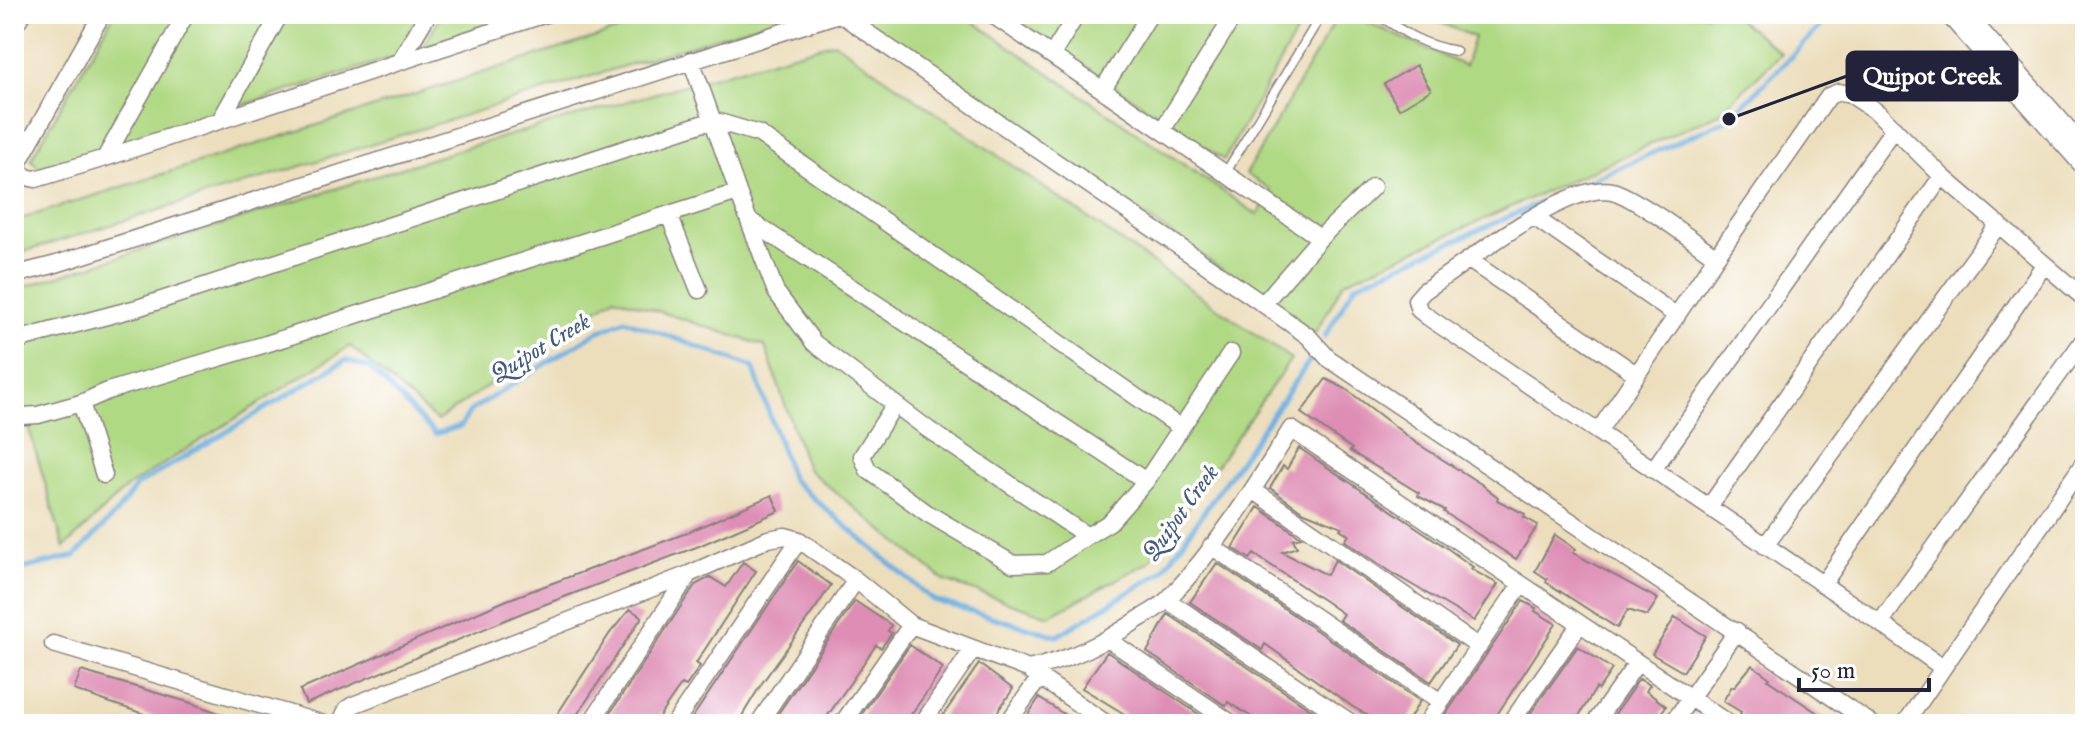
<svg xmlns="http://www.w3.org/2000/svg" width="2099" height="738" viewBox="0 0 2099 738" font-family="'IM FELL English',serif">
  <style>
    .green { fill: #b0d983; stroke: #697e5f; stroke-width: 2 }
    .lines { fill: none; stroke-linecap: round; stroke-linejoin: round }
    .stream { stroke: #6eb0e2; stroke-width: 5 }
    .building { fill: #de8db4 }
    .lane-casing { stroke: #87807b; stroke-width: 11 }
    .street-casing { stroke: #87807b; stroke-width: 19 }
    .highway-casing { stroke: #87807b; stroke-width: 33 }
    .lane { stroke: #fff; stroke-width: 8 }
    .street { stroke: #fff; stroke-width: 16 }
    .highway { stroke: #fff; stroke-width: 30 }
    .labels { text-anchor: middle; stroke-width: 7; stroke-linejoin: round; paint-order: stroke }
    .water-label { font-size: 24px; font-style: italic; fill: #405b7e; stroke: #fff }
    .leader { fill: none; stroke: #22223b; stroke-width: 3 }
    .callout-dot { fill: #22223b; stroke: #fff; stroke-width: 3 }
    .callout { fill: #22223b; stroke: #22223b; stroke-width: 3 }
    .callout-label { font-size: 24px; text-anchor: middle; font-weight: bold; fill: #fff }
  </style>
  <rect width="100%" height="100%" fill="#fff"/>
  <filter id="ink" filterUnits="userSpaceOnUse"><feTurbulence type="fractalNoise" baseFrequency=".0125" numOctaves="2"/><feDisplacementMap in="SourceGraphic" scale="16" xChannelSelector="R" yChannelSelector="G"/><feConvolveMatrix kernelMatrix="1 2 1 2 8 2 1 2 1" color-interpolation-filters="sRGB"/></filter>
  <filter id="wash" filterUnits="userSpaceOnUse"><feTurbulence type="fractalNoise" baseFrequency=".006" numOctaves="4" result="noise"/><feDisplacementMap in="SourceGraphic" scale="32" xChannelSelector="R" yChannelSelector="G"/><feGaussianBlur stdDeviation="1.8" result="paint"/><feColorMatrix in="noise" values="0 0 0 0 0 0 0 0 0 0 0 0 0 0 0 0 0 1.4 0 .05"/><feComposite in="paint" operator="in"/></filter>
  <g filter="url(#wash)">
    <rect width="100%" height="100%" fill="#ecdebb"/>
    <path class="green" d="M114 14H420L394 57 69 161 38 168 31 159Z
      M442 14H537L422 48Z
      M669 14H792L14 255V221Z
      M858 14H962L1258 215 1271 190 1246 174 1339 14H1349L1465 66 1474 37 1420 14H1732L1781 53 1720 113 1344 282 1315 334 857 17Z
      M1008 14H1307L1224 160Z
      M834 42 1291 359 1149 562 1049 616 945 581 807 469 765 346 615 297 437 421 350 346 127 487 64 548 14 377V290L465 148Z"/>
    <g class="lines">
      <path class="stream" d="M1325 336 1355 285 1729 119 1833 14
        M14 571 75 556 116 513 136 486 346 360 370 368 435 434 461 426 470 411 595 333 625 320 753 367 792 480 933 600 1057 636 1162 572 1310 360"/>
    </g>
    <g id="blocks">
      <path class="building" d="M1416 65 1431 90 1399 109 1384 84Z
        M1326 379 1346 389 1415 442 1481 484 1498 497 1497 500 1525 514 1524 517 1538 525 1516 559 1444 512 1445 510 1418 496 1419 493 1350 451 1352 449 1301 413Z
        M1299 448 1447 548 1473 567 1471 569 1498 584 1474 621 1397 576 1345 541 1349 535 1340 529 1342 527 1302 511 1270 488 1283 466 1287 469Z
        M772 495 779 511 699 546 522 613 306 704 300 690 507 600 684 534Z
        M1258 507 1301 537 1293 539 1297 547 1282 552 1327 575 1335 560 1457 645 1431 682 1339 620 1343 614 1326 602 1254 554 1250 559 1233 548Z
        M1555 535 1576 549 1573 553 1658 599 1647 616 1628 610 1617 628 1546 582 1547 579 1535 571Z
        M798 561 831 585 817 606 762 683 737 724H688Z
        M743 562 756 571 696 663 700 666 686 686 682 684 676 692 654 724H603L695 585 710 577 726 587Z
        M1217 563 1420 701 1406 724H1383L1353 707 1265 644 1262 650 1190 602Z
        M855 601 891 625 888 631 892 633 881 648 876 645 822 724H771Z
        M1523 601 1536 608 1535 611 1556 624 1491 724H1439Z
        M630 609 642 617 571 724H551L610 633Z
        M1168 614 1333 724H1249L1253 718 1228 702 1226 706 1147 652Z
        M1675 617 1706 636 1683 672 1652 654Z
        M910 645 943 668 929 689 904 724H855Z
        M1578 646 1612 669 1598 690 1596 688 1574 724H1523Z
        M1107 652 1213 724H1141L1082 688Z
        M979 664 1013 689 989 724H937Z
        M1752 665 1770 678 1768 680 1834 724H1756L1740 715 1741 712 1723 701 1732 686 1734 687Z
        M81 671 188 702 244 722V724H174L105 701 74 690Z
        M1639 679 1650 685 1646 691 1666 706 1653 724H1608Z
        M1039 698 1079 724H1022Z"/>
    </g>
  </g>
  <g filter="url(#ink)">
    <use href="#blocks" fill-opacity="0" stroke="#87807b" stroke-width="2"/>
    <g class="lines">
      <g class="lane-casing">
        <path id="lane" d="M1377 14C1405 33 1422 45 1456 51
          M1226 172 1322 14"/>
      </g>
      <g class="street-casing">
        <path id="street" d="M102 14 18 163C18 174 26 178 36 179L105 158 546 14
          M840 14 1263 304 1308 336 1328 358 1872 724
          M991 14 1320 238
          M14 27 22 14
          M1052 55 1077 14
          M401 59 428 14
          M1103 89 1150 14
          M221 119 280 14
          M1163 129 1235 14
          M105 158 186 14
          M738 192 776 292 814 343 929 430 1087 536 1110 522 1146 481 749 220
          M669 215 699 290
          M1534 217 1677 316
          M1716 257 1598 432 1428 317 1419 310 1416 300 1424 291C1464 265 1565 182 1612 191 1634 196 1695 242 1716 257L1829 96 1839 92 1850 94 1877 112 1942 176 2085 299
          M1469 260 1636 374
          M14 275 53 265 839 14
          M1263 304 1320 238 1373 187
          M14 347 24 338 137 308 713 120 759 134 1181 428 1146 481
          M81 403 104 475
          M895 404 862 456 868 470 927 513 1013 564 1047 563 1087 536
          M14 409 22 416 38 415 81 403 108 391 266 344 738 192 691 60
          M1181 428 1231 353
          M1598 432 1880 623 1943 668 1905 724
          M1653 470 1894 128
          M1253 490 1479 647
          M1709 507 1942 176
          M1211 546 1441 702
          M1765 546 1999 224
          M1823 584 2044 265
          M1167 600 1353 724
          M1880 623 2085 338
          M1109 640 1233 724
          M53 644 324 724
          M1943 668 2085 461
          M1028 669 1107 724
          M336 724H340L347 709 353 705 689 574 768 539 785 536 799 540 856 580 911 625 1028 669C1070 660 1104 643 1139 619 1149 613 1161 607 1169 598 1217 548 1255 487 1291 429L1729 724
          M590 724 689 574
          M674 724 799 540
          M758 724 856 580
          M842 724 911 625
          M922 724 973 649
          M1007 724 1040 677
          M1426 724 1521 584
          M1510 724 1580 624
          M1594 724 1637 663
          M1672 724 1737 631"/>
      </g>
      <g class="highway-casing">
        <path id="highway" d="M1957 14 2085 158"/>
      </g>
      <use href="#lane" class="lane"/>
      <use href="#street" class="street"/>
      <use href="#highway" class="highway"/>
    </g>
  </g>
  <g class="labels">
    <g class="water-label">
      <text transform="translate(540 347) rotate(-31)" y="8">Quipot Creek</text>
      <text transform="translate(1180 512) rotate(-54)" y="8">Quipot Creek</text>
    </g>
  </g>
  <path class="leader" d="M1729 119L1847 76"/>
  <circle class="callout-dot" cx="1729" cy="119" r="8"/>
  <rect class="callout" x="1847" y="52" width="170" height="48" rx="8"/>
  <g class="callout-label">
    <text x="1932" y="84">Quipot Creek</text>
  </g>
  <rect width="2099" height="738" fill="none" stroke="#fff" stroke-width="48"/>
  <path d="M1799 678v12h130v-12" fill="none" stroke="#22223b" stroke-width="4"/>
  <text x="1811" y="678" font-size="24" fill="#22223b" stroke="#ffffff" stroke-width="6" paint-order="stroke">50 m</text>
</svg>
